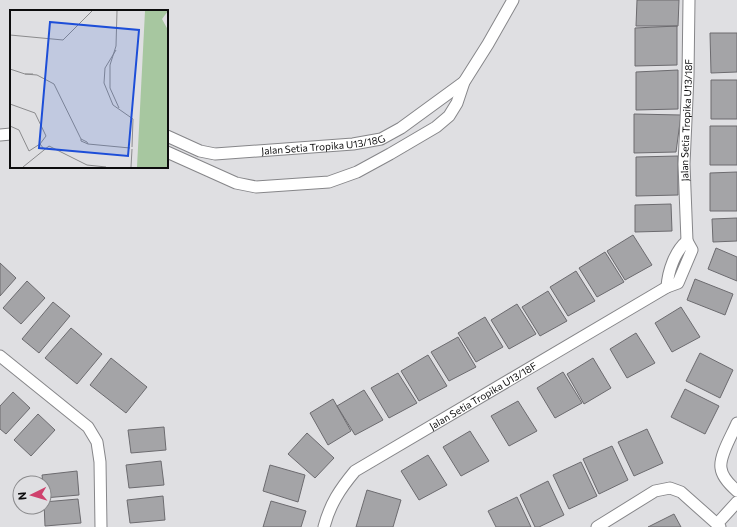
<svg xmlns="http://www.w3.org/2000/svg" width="737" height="527" viewBox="0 0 737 527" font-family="Commissioner,sans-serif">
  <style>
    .building { fill: #a4a4a7; stroke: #6c6b6f }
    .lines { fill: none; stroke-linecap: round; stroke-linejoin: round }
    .minor-casing { stroke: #868689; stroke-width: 13 }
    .minor { stroke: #fff; stroke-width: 11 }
    .labels { text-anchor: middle; stroke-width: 3; stroke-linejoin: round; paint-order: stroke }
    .street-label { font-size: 10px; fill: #0c0c0d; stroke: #dfdfe2 }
    .inset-road { fill: none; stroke: #8b8b8d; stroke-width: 1 }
    .view { fill: #1d4ed8; fill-opacity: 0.15; stroke: #1d4ed8; stroke-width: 2 }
    .inset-edge { fill: none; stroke: #0c0c0d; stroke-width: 2 }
  </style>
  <rect width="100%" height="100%" fill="#dfdfe2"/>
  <path class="building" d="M637 0H679L678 26H636Z
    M677 26V65L635 66V28Z
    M710 33H737V72L711 73Z
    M678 70V109L636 110V72Z
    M711 80H737V119H711Z
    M634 114 681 115 676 152 634 153Z
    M710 126H737V165H710Z
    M678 156V195L636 196V157Z
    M737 172V211H710V173Z
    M671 204 672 231 635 232V205Z
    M737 218V241L713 242 712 219Z
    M633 235 652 265 625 280 607 251Z
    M716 248 737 257V281L708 269Z
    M605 252 624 282 597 297 579 268Z
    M0 263 16 278 0 296Z
    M576 271 595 301 568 316 550 287Z
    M695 279 733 294 725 315 687 300Z
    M27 281 45 298 21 324 3 308Z
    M548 291 567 321 540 336 522 307Z
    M53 302 70 316 39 353 22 339Z
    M517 304 536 334 509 349 491 320Z
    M681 307 700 337 672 352 655 323Z
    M485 317 503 347 476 362 458 333Z
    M71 328 102 354 77 384 45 358Z
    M636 333 655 363 627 378 610 349Z
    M458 337 476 367 449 381 431 352Z
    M700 353 733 370 720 398 686 381Z
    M428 355 447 386 419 401 401 371Z
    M111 358 147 387 126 413 90 385Z
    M593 358 611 388 584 404 567 374Z
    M563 372 582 403 555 418 537 388Z
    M398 373 417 403 389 418 371 388Z
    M685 389 719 406 705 434 671 417Z
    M364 390 383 420 355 435 337 406Z
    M13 392 30 408 6 434 0 429V406Z
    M333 399 351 431 328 445 310 413Z
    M518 401 537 431 509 446 491 416Z
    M38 414 55 430 31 456 14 440Z
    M164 427 166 450 131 453 128 430Z
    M647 429 663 463 634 476 618 442Z
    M470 431 489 461 461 476 443 447Z
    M307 433 334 458 315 478 288 454Z
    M612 446 628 480 599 494 583 459Z
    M428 455 447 485 419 500 401 471Z
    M161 461 164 485 129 488 126 465Z
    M581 462 597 496 569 509 553 475Z
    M270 465 305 475 298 502 263 491Z
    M77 471 79 495 44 498V483H43L42 475Z
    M548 481 564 515 539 527H535L520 495Z
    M367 490 401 500 393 527H356Z
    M163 496 165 520 130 523 127 500Z
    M517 497 531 527H496L488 511Z
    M78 499 81 523 45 526 44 502Z
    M271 501 306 511 301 527H263Z
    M674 514 681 527H648Z"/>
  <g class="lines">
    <g class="minor-casing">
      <g id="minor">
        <path d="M0 135 11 134"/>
        <path id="s1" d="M167 136 200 151 215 154 353 144 381 139 401 128 464 82"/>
        <path d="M167 152 236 183 256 187 329 182 357 172 390 154 436 127 449 116 457 103 464 82 488 44 513 0"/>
        <path id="s2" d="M687 241 684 164 688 76 689 0"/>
        <path d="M687 241 692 250 678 283 667 287C668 271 675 251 687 241Z"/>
        <path d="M0 356 88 427 97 442 100 462 101 527"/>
        <path d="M737 423C732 435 719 456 721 468 722 477 730 485 737 491"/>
        <path id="s3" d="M324 527C330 504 340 489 355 471L667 287"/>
        <path d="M597 527 655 491 670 488 681 492 717 524"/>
        <path d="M720 527 717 524 737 502"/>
      </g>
    </g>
    <use href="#minor" class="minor"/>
  </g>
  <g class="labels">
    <g class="street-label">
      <text dy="4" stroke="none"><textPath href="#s2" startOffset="121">Jalan Setia Tropika U13/18F</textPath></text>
      <text dy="4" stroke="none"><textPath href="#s1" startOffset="160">Jalan Setia Tropika U13/18G</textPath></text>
      <text dy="4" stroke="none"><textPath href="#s3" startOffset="213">Jalan Setia Tropika U13/18F</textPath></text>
    </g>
  </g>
  <g transform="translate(10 10)">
    <rect width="158" height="158" fill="#dfdfe2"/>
    <path d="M135 1H158L152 9 158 20V157H127Z" fill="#a7c7a0"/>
    <path class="inset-road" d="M107 1 106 36 100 55V78L109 98M0 25 53 30 82 1M106 40 95 58 94 73 103 95 123 109 122 137M0 59 15 64M23 64H15L27 65 44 74 71 129M0 94 25 103 36 126 30 134M0 116 9 120 19 141 30 134 34 139M71 129 77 132 78 134 71 131ZM78 134 120 138M13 157 39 136 77 155 96 157M121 157 122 139"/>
    <path class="view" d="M40 12 129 20 118 146 29 138Z"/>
    <rect width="158" height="158" class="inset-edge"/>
  </g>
  <g transform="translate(32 495) rotate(265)"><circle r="19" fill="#dfdfe2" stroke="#8b8b8d"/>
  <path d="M0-3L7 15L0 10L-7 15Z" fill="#cf416d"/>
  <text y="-6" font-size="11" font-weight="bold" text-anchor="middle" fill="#0c0c0d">N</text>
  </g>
</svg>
